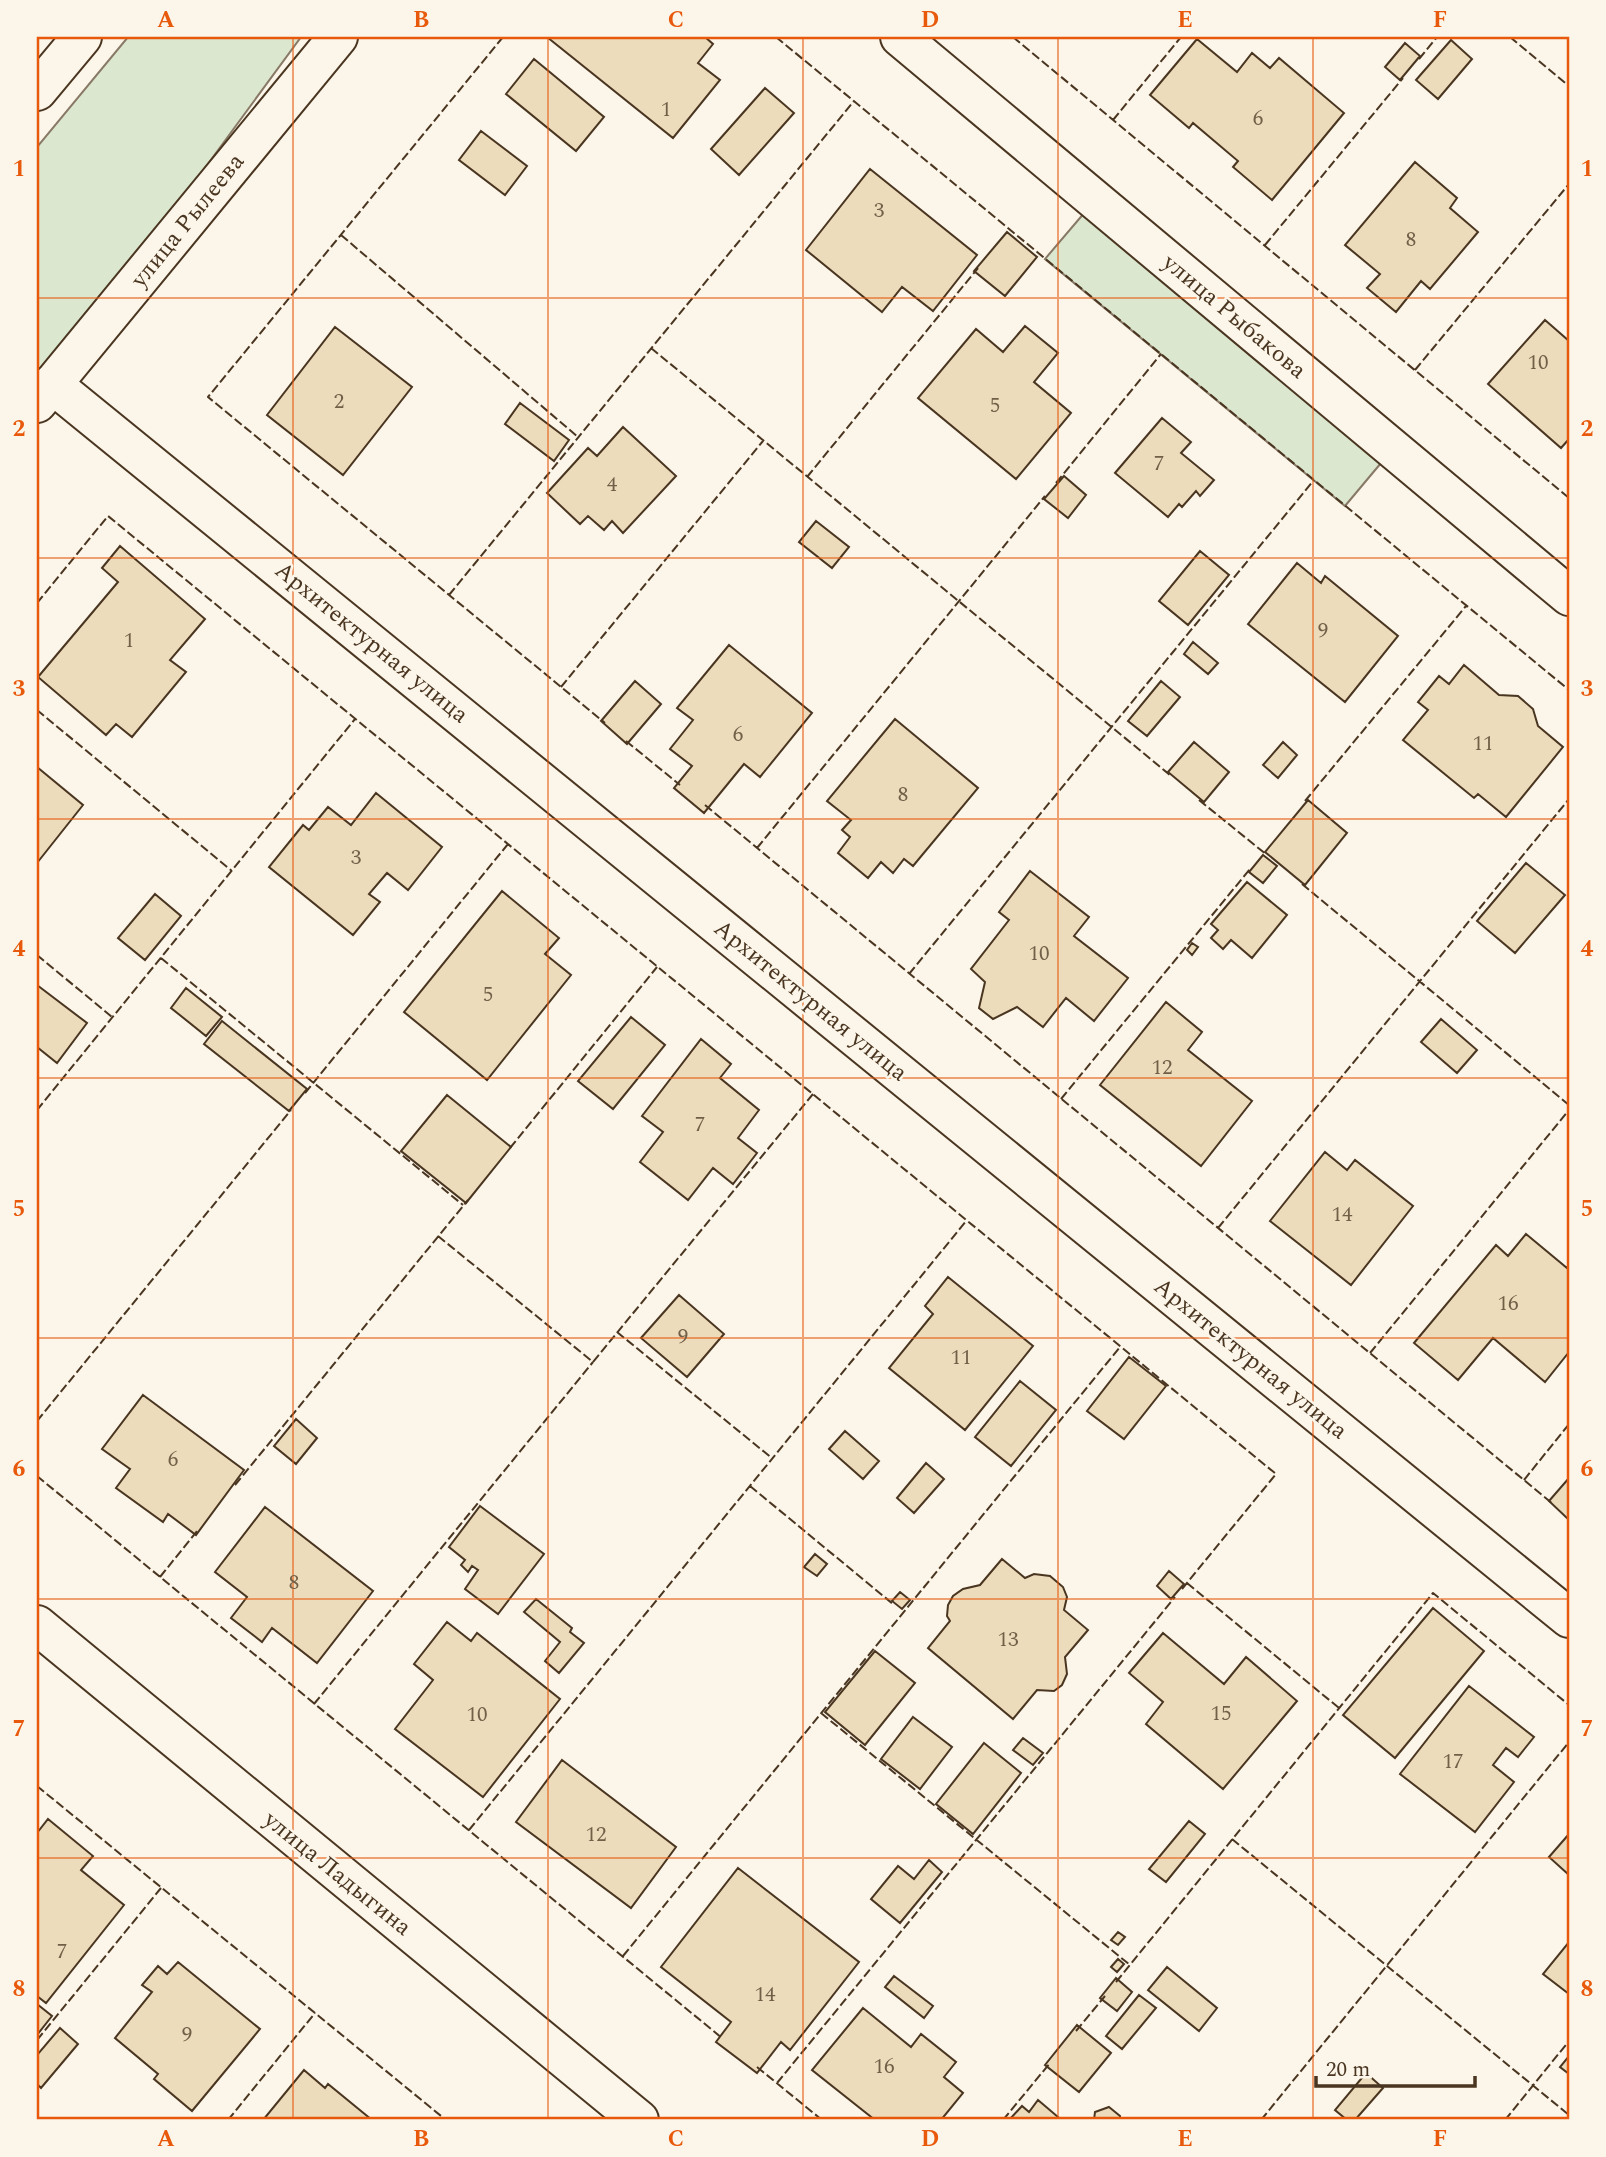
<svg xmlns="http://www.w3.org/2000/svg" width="1606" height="2157" viewBox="0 0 1606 2157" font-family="Spectral,serif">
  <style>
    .green { fill: #dce7d0; stroke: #887966; stroke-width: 2 }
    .building { fill: #ecdcbc; stroke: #4a3520; stroke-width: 2 }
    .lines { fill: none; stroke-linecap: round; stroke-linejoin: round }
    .street-casing { stroke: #4a3520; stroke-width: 42 }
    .secondary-casing { stroke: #4a3520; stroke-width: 42 }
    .street { stroke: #fbf6e9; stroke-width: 38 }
    .secondary { stroke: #fbf6e9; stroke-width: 38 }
    .fence { stroke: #4a3520; stroke-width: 2; stroke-dasharray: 9 3.5; stroke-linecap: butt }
    .grid { fill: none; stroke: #e8590c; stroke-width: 2; stroke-opacity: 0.55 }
    .labels { text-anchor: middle; stroke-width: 5; stroke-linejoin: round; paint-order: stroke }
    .number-label { font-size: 21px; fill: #725f47 }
    .street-label { font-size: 24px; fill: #4a3520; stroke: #fbf6e9 }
    .neatline { fill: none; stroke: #e8590c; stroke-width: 2.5 }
    .grid-label { font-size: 23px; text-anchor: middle; font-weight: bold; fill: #e8590c }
  </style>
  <rect width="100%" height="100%" fill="#fbf6e9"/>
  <path class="green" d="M128 37H301L155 236 37 381V147Z
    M1085 212 1381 463 1345 506 1045 259Z"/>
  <path class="building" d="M547 37H705L713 44 698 63 720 80 673 138Z
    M1197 39 1237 72 1252 53 1270 68 1279 58 1344 113 1272 200 1233 167 1238 161 1193 123 1189 128 1150 95Z
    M1451 40 1472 59 1438 99 1416 80Z
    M1405 43 1420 56 1400 80 1385 67Z
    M534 59 604 117 576 151 506 94Z
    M765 88 794 113 739 175 711 149Z
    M481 131 527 166 505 195 459 160Z
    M1415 162 1457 198 1450 208 1478 232 1430 289 1421 281 1396 312 1367 288 1380 274 1345 245Z
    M870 169 977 255 933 311 902 287 882 312 806 250Z
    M1007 232 1037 257 1005 296 974 271Z
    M1545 320 1569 341V439L1561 448 1488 384Z
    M1025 326 1058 353 1034 382 1071 413 1016 479 918 398 976 329 1003 352Z
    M335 327 412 387 343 475 267 415Z
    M520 403 569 440 554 461 505 424Z
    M1162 418 1191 442 1181 453 1214 480 1200 496 1196 491 1182 507 1179 504 1168 517 1115 473Z
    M623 427 676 476 623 533 612 521 604 530 588 516 580 524 547 493 588 448 597 456Z
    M1064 476 1086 495 1068 518 1044 499Z
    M816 521 849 547 832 568 799 542Z
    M120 546 205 619 170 660 186 672 132 737 116 724 106 735 38 677 118 582 102 568Z
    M1200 551 1229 575 1188 625 1159 601Z
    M1297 563 1321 583 1325 576 1398 636 1345 702 1248 624Z
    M1193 642 1218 663 1208 674 1184 654Z
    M729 645 812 713 760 777 744 764 704 813 674 788 692 766 670 749 693 720 677 708Z
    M1464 665 1499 695 1518 696 1533 709 1538 726 1563 747 1506 817 1478 794 1474 798 1403 740 1428 710 1418 702 1439 676 1449 684Z
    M635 681 661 704 627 744 601 721Z
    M1161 681 1180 697 1147 736 1128 721Z
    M895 719 978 788 913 866 904 859 893 873 881 862 868 878 838 853 850 837 842 830 851 820 827 801Z
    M1194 742 1229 772 1204 802 1168 772Z
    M1283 742 1297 755 1278 778 1263 765Z
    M37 767 83 805 37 863Z
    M376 793 442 847 408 890 387 873 369 894 380 902 353 935 269 867 303 825 309 830 328 807 351 825Z
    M1308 800 1347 833 1305 885 1265 852Z
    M1263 855 1277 866 1263 883 1249 872Z
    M1526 863 1565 895 1515 953 1477 921Z
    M1030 871 1089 917 1074 936 1128 978 1094 1021 1066 998 1043 1027 1017 1007 993 1019 979 1008 985 982 971 969 1009 920 999 912Z
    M1247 882 1287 915 1252 958 1231 940 1223 949 1211 938 1218 930 1211 924Z
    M502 891 559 938 545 954 571 975 487 1080 404 1012Z
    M155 894 181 916 145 960 118 938Z
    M1192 943 1198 947 1192 955 1187 950Z
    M37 985 87 1023 57 1063 37 1047Z
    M186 988 222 1017 206 1036 171 1008Z
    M1166 1002 1202 1032 1188 1050 1252 1101 1201 1166 1100 1085Z
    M631 1017 665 1045 613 1109 578 1081Z
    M1441 1019 1477 1050 1457 1073 1421 1042Z
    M222 1021 307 1089 289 1111 204 1044Z
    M701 1039 731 1064 720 1078 759 1110 738 1138 757 1153 733 1184 713 1168 688 1200 640 1162 663 1132 642 1116Z
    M447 1095 511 1147 466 1203 401 1151Z
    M1325 1152 1347 1170 1355 1160 1413 1206 1351 1285 1270 1221Z
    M1526 1234 1567 1268 1569 1265V1352L1545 1382 1493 1338 1458 1380 1414 1343 1496 1245 1508 1256Z
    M948 1277 1033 1346 965 1430 889 1368 933 1314 925 1306Z
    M679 1295 724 1334 687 1377 641 1338Z
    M1129 1357 1166 1386 1124 1439 1087 1411Z
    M1020 1381 1056 1410 1011 1466 975 1437Z
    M143 1395 244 1470 196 1535 168 1514 163 1522 116 1488 130 1469 102 1449Z
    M296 1419 317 1438 296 1464 274 1446Z
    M845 1431 879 1461 863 1479 829 1449Z
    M926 1463 944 1479 914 1513 897 1498Z
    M1569 1478V1520L1549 1501Z
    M480 1506 544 1554 498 1614 465 1589 478 1570 472 1566 468 1572 461 1565 465 1560 449 1547Z
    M265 1507 373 1591 317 1663 272 1628 262 1642 231 1618 247 1597 215 1572Z
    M815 1554 827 1564 817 1576 804 1567Z
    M1002 1559 1025 1578 1034 1574 1050 1576 1063 1587 1067 1597 1064 1610 1088 1630 1065 1657 1067 1674 1062 1685 1054 1691 1037 1690 1013 1719 928 1648 950 1621 947 1616 948 1605 953 1596 963 1589 980 1585Z
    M1169 1571 1184 1584 1171 1599 1157 1586Z
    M900 1592 910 1600 902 1609 892 1601Z
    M536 1599 572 1628 570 1632 584 1643 559 1673 545 1661 560 1642 524 1612Z
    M1433 1608 1484 1651 1395 1758 1343 1715Z
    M447 1622 471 1641 477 1633 560 1699 483 1797 395 1729 433 1680 414 1664Z
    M1163 1633 1224 1684 1246 1657 1297 1701 1223 1789 1146 1724 1163 1702 1129 1673Z
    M875 1651 915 1683 865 1745 825 1712Z
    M1469 1686 1534 1737 1518 1757 1506 1748 1493 1765 1514 1782 1475 1832 1400 1774Z
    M913 1717 952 1747 920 1789 881 1759Z
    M1023 1738 1043 1753 1033 1765 1013 1750Z
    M984 1743 1021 1773 973 1834 936 1804Z
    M562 1760 676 1847 631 1908 516 1822Z
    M48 1819 93 1856 81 1870 124 1905 46 2003 37 1996V1833Z
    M1189 1821 1205 1834 1166 1882 1149 1869Z
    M1569 1834V1875L1549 1857Z
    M929 1860 942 1872 900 1923 871 1899 898 1866 914 1879Z
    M738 1868 859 1962 790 2050 781 2042 757 2073 716 2042 731 2022 661 1967Z
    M1118 1932 1125 1937 1118 1945 1111 1940Z
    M1569 1942V1994L1543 1974Z
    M1118 1959 1124 1964 1117 1972 1111 1967Z
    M178 1962 260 2029 192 2111 154 2079 158 2074 115 2038 152 1992 142 1985 158 1966 167 1974Z
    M1167 1967 1217 2008 1199 2031 1148 1990Z
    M894 1976 933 2006 924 2018 885 1987Z
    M1116 1978 1132 1992 1117 2011 1100 1998Z
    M1139 1995 1156 2008 1122 2049 1106 2036Z
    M37 2004 52 2016 37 2035Z
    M863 2008 911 2047 921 2034 956 2062 944 2077 963 2093 941 2120H875L812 2070Z
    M1077 2025 1111 2053 1079 2092 1045 2065Z
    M60 2028 78 2044 41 2088 37 2084V2055Z
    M1569 2056V2074L1560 2067Z
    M304 2070 325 2088 328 2084 372 2120H263Z
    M1366 2073 1383 2088 1355 2120H1347L1335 2110Z
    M1038 2100 1058 2117 1055 2120H1009L1022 2106 1029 2112Z
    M1109 2107 1120 2116V2120H1094L1095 2112Z"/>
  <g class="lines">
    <g class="street-casing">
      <path id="street" d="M900 37 1569 596
        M37 91 82 37
        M52 384 1569 1618
        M37 1625 639 2120"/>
    </g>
    <g class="secondary-casing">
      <path id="secondary" d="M37 403 338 37"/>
    </g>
    <use href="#street" class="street"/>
    <use href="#secondary" class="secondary"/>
    <path class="fence" d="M503 37 208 397 605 723
      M776 37 1569 690
      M1013 37 1569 498
      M1510 37 1569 86
      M1419 59 1437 37
      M1113 120 1181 37
      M341 235 578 437
      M1265 245 1403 78
      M651 348 1170 775
      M1415 370 1569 184
      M807 477 978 268
      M1056 483 1161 354
      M449 595 854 101
      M37 603 108 516 1276 1474 1182 1589
      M561 687 763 441
      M37 710 232 871
      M626 741 680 785
      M1199 800 1267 855
      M1305 801 1466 606
      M705 805 1553 1504
      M757 848 1045 496
      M1302 884 1569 1105
      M37 955 112 1017
      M161 958 463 1205
      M909 974 1314 480
      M305 1093 508 844
      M1061 1099 1250 869
      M37 1110 355 719
      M510 1148 657 967
      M1218 1228 1569 799
      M438 1236 593 1362 813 1094
      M617 1332 773 1459
      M1370 1353 1569 1110
      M37 1421 291 1110
      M37 1476 722 2038
      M1524 1480 1569 1424
      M235 1485 468 1200
      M750 1486 893 1604
      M160 1577 197 1531
      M1187 1583 1339 1708
      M314 1704 593 1362
      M821 1713 1130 1965
      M37 1786 446 2120
      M469 1830 967 1220
      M1232 1839 1569 2115
      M623 1956 1120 1347
      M1116 1982 1433 1593 1569 1705
      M1076 2031 1105 1996
      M37 2040 161 1888
      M757 2067 822 2120
      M777 2083 1175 1597
      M228 2120 315 2013
      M1003 2120 1050 2063
      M1261 2120 1569 1742
      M1505 2120 1569 2041"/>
  </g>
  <path class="grid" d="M293 37V2120M548 37V2120M803 37V2120M1058 37V2120M1313 37V2120M37 298H1569M37 558H1569M37 819H1569M37 1078H1569M37 1338H1569M37 1599H1569M37 1858H1569"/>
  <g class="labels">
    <g class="number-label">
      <text x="666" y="116">1</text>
      <text x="1258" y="125">6</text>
      <text x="879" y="217">3</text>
      <text x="1411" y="246">8</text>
      <text x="1538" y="369">10</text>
      <text x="339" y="408">2</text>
      <text x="995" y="412">5</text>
      <text x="1159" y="470">7</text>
      <text x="612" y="491">4</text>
      <text x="1323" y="637">9</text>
      <text x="129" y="647">1</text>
      <text x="738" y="741">6</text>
      <text x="1483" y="750">11</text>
      <text x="903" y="801">8</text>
      <text x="356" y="864">3</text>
      <text x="1039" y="960">10</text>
      <text x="488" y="1001">5</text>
      <text x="1162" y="1074">12</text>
      <text x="700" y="1131">7</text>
      <text x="1342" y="1221">14</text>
      <text x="1508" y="1310">16</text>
      <text x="683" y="1343">9</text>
      <text x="961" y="1364">11</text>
      <text x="173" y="1466">6</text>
      <text x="294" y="1589">8</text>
      <text x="1008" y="1646">13</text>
      <text x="1221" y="1720">15</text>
      <text x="477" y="1721">10</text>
      <text x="1453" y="1768">17</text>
      <text x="596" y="1841">12</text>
      <text x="62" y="1958">7</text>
      <text x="765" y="2001">14</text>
      <text x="187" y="2041">9</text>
      <text x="884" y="2073">16</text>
    </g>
    <g class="street-label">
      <text transform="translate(187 220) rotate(-51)" y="8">улица Рылеева</text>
      <text transform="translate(1235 316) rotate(40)" y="8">улица Рыбакова</text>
      <text transform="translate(372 642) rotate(39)" y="8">Архитектурная улица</text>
      <text transform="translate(811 1000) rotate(39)" y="8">Архитектурная улица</text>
      <text transform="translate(1251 1358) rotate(39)" y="8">Архитектурная улица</text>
      <text transform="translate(338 1873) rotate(39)" y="8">улица Ладыгина</text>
    </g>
  </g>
  <rect width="1606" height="2157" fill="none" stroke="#fbf6e9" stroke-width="77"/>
  <path d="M1316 2076v10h159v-10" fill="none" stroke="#4a3520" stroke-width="3.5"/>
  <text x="1326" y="2076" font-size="21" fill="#4a3520" stroke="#fbf6e9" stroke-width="5" paint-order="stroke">20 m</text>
  <rect x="38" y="38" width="1530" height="2080" class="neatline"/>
  <g class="grid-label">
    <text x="166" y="27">A</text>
    <text x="421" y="27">B</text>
    <text x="676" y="27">C</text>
    <text x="930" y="27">D</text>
    <text x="1185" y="27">E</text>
    <text x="1440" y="27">F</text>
    <text x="19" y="176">1</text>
    <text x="1587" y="176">1</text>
    <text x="19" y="436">2</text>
    <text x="1587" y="436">2</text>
    <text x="19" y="696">3</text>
    <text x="1587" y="696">3</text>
    <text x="19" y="956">4</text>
    <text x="1587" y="956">4</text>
    <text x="19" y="1216">5</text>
    <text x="1587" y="1216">5</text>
    <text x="19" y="1476">6</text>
    <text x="1587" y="1476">6</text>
    <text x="19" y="1736">7</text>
    <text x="1587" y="1736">7</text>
    <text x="19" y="1996">8</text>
    <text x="1587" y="1996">8</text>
    <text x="166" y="2146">A</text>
    <text x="421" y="2146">B</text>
    <text x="676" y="2146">C</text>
    <text x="930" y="2146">D</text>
    <text x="1185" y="2146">E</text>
    <text x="1440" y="2146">F</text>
  </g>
</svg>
